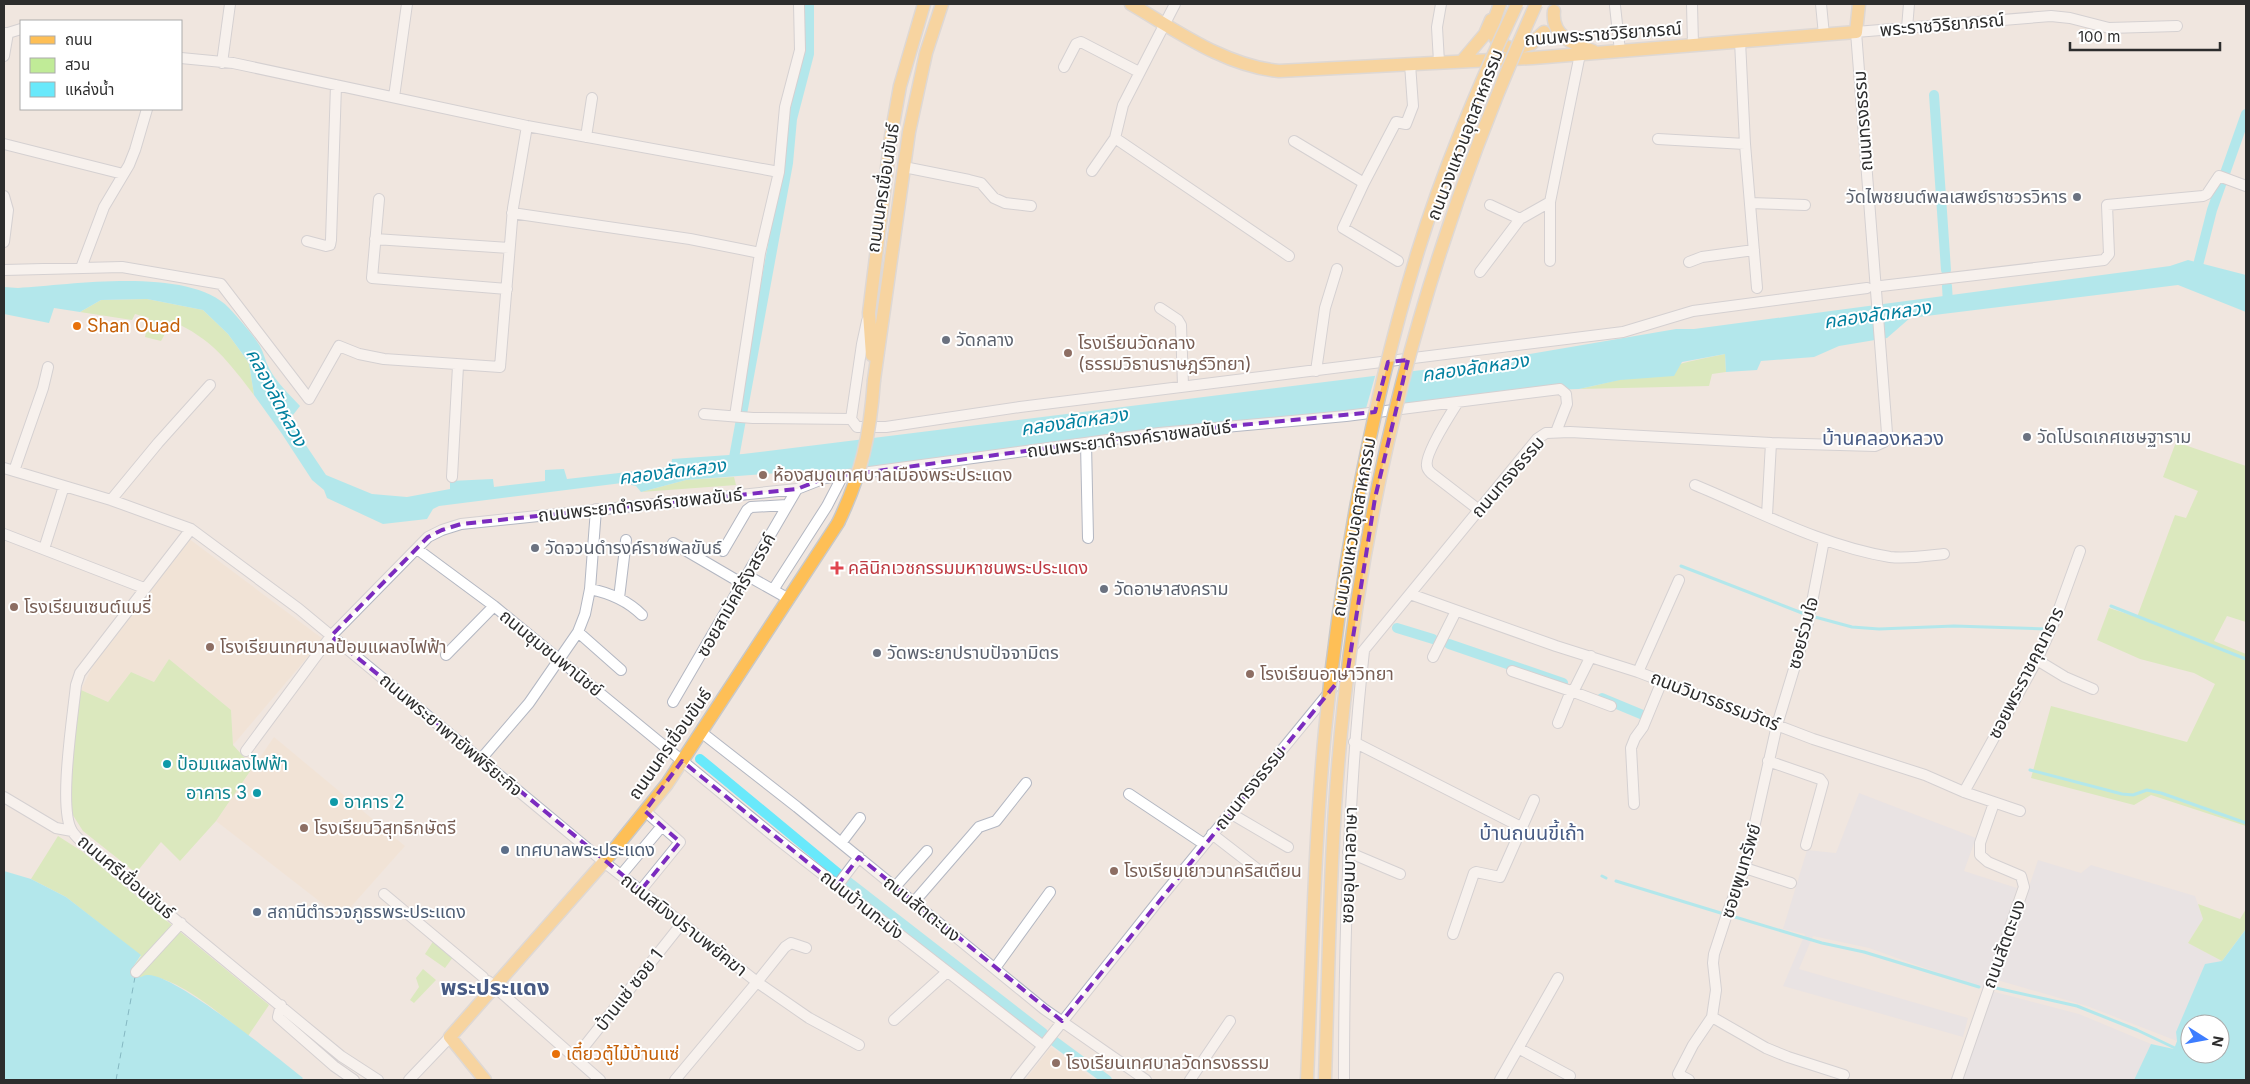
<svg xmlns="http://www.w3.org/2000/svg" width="2250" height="1084" viewBox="0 0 2250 1084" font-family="Inter,'Noto Sans Thai',sans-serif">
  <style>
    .industrial { fill: #e1e0e8 }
    .education { fill: #f2e1cd }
    .green { fill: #c0eb97 }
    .water { fill: #69e9fb; fill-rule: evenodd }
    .pier { fill: #f0e6df }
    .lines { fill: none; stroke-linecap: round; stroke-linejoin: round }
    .stream { stroke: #69e9fb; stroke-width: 3 }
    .canal { stroke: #69e9fb; stroke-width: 10 }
    .ferry { stroke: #02809f; stroke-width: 1; stroke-dasharray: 6 5; stroke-linecap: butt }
    .minor-casing { stroke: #b3b7c2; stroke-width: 12 }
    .major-casing { stroke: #c8c8c8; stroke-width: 15 }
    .minor { stroke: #fff; stroke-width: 10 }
    .major { stroke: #febf56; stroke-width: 12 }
    .major-bridge-casing { stroke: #c8c8c8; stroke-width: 15; stroke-linecap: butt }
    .major-bridge { stroke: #febf56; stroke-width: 12 }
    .marked { fill: none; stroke: #7b2cbf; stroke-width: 4; stroke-dasharray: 10 6; stroke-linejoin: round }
    .worship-dot { fill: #6b7280; stroke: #fff; stroke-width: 2 }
    .food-dot { fill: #e8710a; stroke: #fff; stroke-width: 2 }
    .education-dot { fill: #8d6e63; stroke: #fff; stroke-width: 2 }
    .health-dot { fill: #e0444e; stroke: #fff; stroke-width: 2 }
    .culture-dot { fill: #0f9aa8; stroke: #fff; stroke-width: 2 }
    .service-dot { fill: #5c6f8a; stroke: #fff; stroke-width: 2 }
    .labels { text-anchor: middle; stroke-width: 4; stroke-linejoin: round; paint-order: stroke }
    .street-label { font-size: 18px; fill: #2d2d2d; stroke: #fff }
    .worship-label { font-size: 18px; fill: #5b616d; stroke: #fff; text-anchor: start }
    .food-label { font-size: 18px; fill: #c56008; stroke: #fff; text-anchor: start }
    .education-label { font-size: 18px; fill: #785e54; stroke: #fff; text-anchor: start }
    .health-label { font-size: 18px; fill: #be3a42; stroke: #fff; text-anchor: start }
    .culture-label { font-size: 18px; fill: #0d838f; stroke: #fff; text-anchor: start }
    .service-label { font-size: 18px; fill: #4e5e75; stroke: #fff; text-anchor: start }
    .water-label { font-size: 19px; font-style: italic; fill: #02809f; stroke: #fff }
    .quarter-label { font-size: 20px; fill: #485b84; stroke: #fff }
    .district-label { font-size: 22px; font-weight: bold; fill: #485b84; stroke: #fff }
  </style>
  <rect width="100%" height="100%" fill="#f0e6df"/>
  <path class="industrial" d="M1859 793 1976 838 1964 871 2017 888 1984 989 1869 948 1813 936 1799 969 1968 1018 1963 1037 1783 986 1805 934 1783 929 1807 850 1836 853Z
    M2038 860 2081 873 2091 865 2195 896 2203 919 2188 943 2222 961 2176 1032 2177 1041 2087 1006 1997 980Z
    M1991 991 2079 1014 2151 1044 2134 1080H1962Z"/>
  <path class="education" d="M188 538 323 639 233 745 231 710 169 659 154 682 131 672 108 702 81 690 98 655Z
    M274 737 405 846 341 918 216 821Z
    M1051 1047 1095 1080H1025Z"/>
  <path class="green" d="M147 299 203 310 228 334 249 363 254 395C228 361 212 339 172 321L161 341 145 337 149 318 135 314 132 320 80 312 101 300Z
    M1725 354 1726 372 1712 374 1709 386 1579 389C1628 379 1676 363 1725 354Z
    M2176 442 2246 466V622L2227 616 2214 641 2246 654V826L2151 795 2134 805 2031 778 2051 706 2187 742 2215 684 2194 673 2140 659 2097 640 2109 608 2137 617 2175 515 2186 518 2198 491 2163 477Z
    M734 477 736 485 641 492 686 480Z
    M169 659 231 710 233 745 253 767 216 821 180 861 161 842 136 873 83 831 69 809 74 736 81 690 108 702 131 672 154 682Z
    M58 836 83 852 269 1005 248 1036C226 1019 168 967 140 978L133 967 141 956 66 897 31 879Z
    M2198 904 2240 919 2246 909V929L2222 961 2188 943 2203 919Z
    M434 940 453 957 445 968 425 954Z
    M423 969 436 980 414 1003 410 1000 419 987 416 978Z"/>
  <path class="water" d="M2188 260 2246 275V312L2178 285 1910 318 1887 338 1839 346 1814 357 1761 361 1757 370 1726 372 1725 354 1682 362 1674 376 1620 380 1579 389 1518 391 832 474 831 469 686 480 641 492 636 486 622 483 439 506 433 509 427 519 383 524 327 498 324 490 312 480 282 434 254 395 249 363 228 334 203 310 147 299 101 300 80 312 54 308 49 323 4 314V287L18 288C71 285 189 266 229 308 239 319 252 333 260 346 264 353 265 361 269 368 276 382 289 394 300 406L289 420 326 475 372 494 407 497 450 489V481L493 479 494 487 545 481V470L564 469 567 479 671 467 672 459 743 454 1471 364 1676 329H1694L2170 266Z
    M4 871 31 879 66 897 141 955 133 967 140 977C142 977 144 975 147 975 173 972 278 1058 303 1078L301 1080H4Z
    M2246 929V1080H2134L2151 1044 2174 1049 2177 1041 2176 1032 2205 964 2222 961ZM2190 1024H2220V1054H2190Z"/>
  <path class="pier" d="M1413 368 1403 407 1365 412 1376 373Z"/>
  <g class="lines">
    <path class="stream" d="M1681 566 1802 613
      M2111 606 2246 659
      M1815 617 1852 627 1879 629 1954 626 2046 629
      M2030 770 2122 794 2133 795 2147 790 2161 793 2246 823
      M1602 876 1606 878
      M1616 881 1724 914
      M1735 917 1822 943 1864 952 1979 987
      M1996 988 2077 1006 2137 1030 2177 1049"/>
    <path class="canal" d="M1934 95 1946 270
      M2196 273 2212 210 2246 114
      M1947 286 1948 304
      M733 463 788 163 792 119 809 54V4
      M1397 628 1433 639
      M1449 644 1563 683
      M1602 698 1643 715
      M700 759 851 884 1043 1033
      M1054 1041 1107 1080"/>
    <path class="ferry" d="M116 1080 135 977"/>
    <g class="minor-casing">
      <path id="minor" d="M1692 4 1693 45
        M1821 4 1824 35
        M1615 6 1620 51
        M1907 28 1909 4
        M4 33H8L4 56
        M8 33 21 29
        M1740 41 1745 144 1757 288
        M181 58 233 63 527 126 779 172
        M1439 62 1437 27 1441 4
        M222 63 230 4
        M1064 67 1076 44 1081 42 1139 72
        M394 97 407 4
        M586 137 592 98
        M1115 138 1289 256
        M1658 139 1745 144
        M1294 141 1364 183
        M4 144 123 174
        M904 167 969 180 981 183 994 198 1005 203 1031 206
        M1092 171 1115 138 1123 105 1175 4
        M4 196 8 210 4 242
        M379 199 372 278 507 289
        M1750 203 1805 205
        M1490 205 1520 219 1550 202
        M512 213 690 239 760 253
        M375 239 509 248
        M307 241 326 246 330 245 331 240 336 85
        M1398 261 1343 228 1364 183 1396 122 1406 124 1413 106 1410 64
        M1550 261V202L1580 54
        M1689 262 1702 257 1754 250
        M81 268 104 207 129 165 135 150 147 109
        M4 270 122 267 221 284 309 399 339 346 359 354 384 359 500 367 513 208 527 126
        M1480 272 1520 219
        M1881 286 2104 260 2109 254 2107 205 2203 196 2207 194 2219 176 2246 186
        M1160 308 1178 320 1181 325 1183 386
        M867 321 862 344 851 419 857 427H886L1020 407 1623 332 1693 311 1867 288
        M1316 371 1325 308 1337 269
        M1458 402C1451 413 1424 455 1427 466 1427 469 1429 471 1431 473L1479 510
        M704 414 753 418 851 419
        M735 416 760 253 779 172 785 107 800 50 799 4
        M1086 443 1088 538
        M4 468 111 500 191 529 299 609 604 862 757 982 675 1080
        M14 471 43 388 48 367
        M452 477 458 366
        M1695 485C1758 511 1822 546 1890 557 1908 559 1926 556 1944 554
        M111 500 158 443 210 385
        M1767 515 1771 443
        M191 529 80 673 76 685C73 715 58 809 72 831 75 836 81 841 85 845L341 1056 378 1080
        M4 534 144 588
        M673 543 743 584
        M44 549 64 486
        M417 549 494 606 776 838 1043 1046
        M723 551 747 510 751 507 787 505
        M748 576 789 599
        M590 589C610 593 627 600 642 615
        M773 590 827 506 842 477
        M1410 594 1556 646 1638 672 1813 739 1925 775 1964 792 2020 811
        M619 598 626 540
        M578 632 621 670
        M446 655 494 606
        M1433 657 1456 611
        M2037 660 2065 677 2093 689
        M1512 671 1571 691 1575 688 1591 656
        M1638 672 1679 580
        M673 702 797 489
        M1558 723 1571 691 1611 706
        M701 732 797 807 1044 1009 1146 1080
        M1354 742 1521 827
        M246 751 331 636 428 537 442 530 461 524 797 489 825 478 1159 433 1346 416 1560 389 1566 394 1567 404 1556 432
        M481 759 529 703 578 632 585 614 590 589 596 509
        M1768 761 1820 779 1823 783 1806 845
        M1964 792 2037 660 2055 620 2080 551
        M1129 794 1204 844
        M4 797 56 828 72 831
        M1634 804 1631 748 1635 738 1643 727 1662 681
        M1230 813 1288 847
        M1212 834 1261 872
        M841 843 860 818
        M1348 852 1400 874
        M1745 868 1791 883
        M621 875 662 826
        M837 886 859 857
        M895 887 927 851
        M641 890 680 842 645 811
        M384 894 483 977
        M914 902 979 827 996 821 1026 783
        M1453 934 1474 873 1476 872 1500 877 1534 800
        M806 948 791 943 785 947 757 982 809 1018 859 1045
        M995 968 1050 892
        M136 972 181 923
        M488 981 600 1080
        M281 1005 278 1017 334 1066 354 1080
        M1712 1017 1766 1048 1788 1057 1844 1075
        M894 1020 947 972
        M1518 1048 1570 1076
        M575 1058 683 922
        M409 1080 450 1037
        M1016 1080 1163 895 1537 439 1546 433 1570 432 1771 443 1875 446 1884 442 1887 433 1856 32 2051 16 2070 18 2109 28 2177 26
        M1190 1080 1230 1021
        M1344 1080C1344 937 1348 793 1364 651
        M1500 1080 1558 978
        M1689 1080 1678 1074 1693 1045 1712 1017 1716 990 1713 963 1714 954 1728 911 1745 868 1777 725 1808 623 1824 540
        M1957 1080 2024 887 2021 876 1988 862 1980 855V843L1994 803"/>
    </g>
    <g class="major-casing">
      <path id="major" d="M1131 4C1177 31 1225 66 1279 71L1533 58 1856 32 1859 4
        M1500 4C1492 26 1485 40 1513 49L1531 44 1544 32
        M1554 11C1551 36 1573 44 1593 51
        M1463 60 1485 34 1491 20
        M872 355 869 313 891 136 900 86 924 4
        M874 380 909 132 926 53 942 4
        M485 1080 450 1037 604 862 667 784 838 523"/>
    </g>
    <use href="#minor" class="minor"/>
    <use href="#major" class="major"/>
    <g class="major-bridge-casing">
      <path id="major-bridge" d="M838 523C862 473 870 436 874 380
        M1307 1080C1312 964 1314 847 1325 731 1341 568 1370 408 1418 251 1444 167 1479 84 1517 4
        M1325 1080C1329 954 1330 828 1344 703 1370 460 1436 226 1536 4"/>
    </g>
    <use href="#major-bridge" class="major-bridge"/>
  </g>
  <path d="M0 0H2250V1084H0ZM1408 360 1375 498 1348 669 1062 1021 859 857 837 886 682 761 645 811 680 842 641 890 331 636 428 537 442 530 461 524 797 489 825 478 1159 433 1375 412 1388 362Z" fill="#f0e6df" fill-opacity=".55" fill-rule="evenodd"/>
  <path class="marked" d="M1408 360 1375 498 1348 669 1062 1021 859 857 837 886 682 761 645 811 680 842 641 890 331 636 428 537 442 530 461 524 797 489 825 478 1159 433 1375 412 1388 362Z"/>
  <g class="worship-dot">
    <circle cx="2077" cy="197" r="5"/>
    <circle cx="946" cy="340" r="5"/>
    <circle cx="2027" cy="437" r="5"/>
    <circle cx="535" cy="548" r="5"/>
    <circle cx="1104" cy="589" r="5"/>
    <circle cx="877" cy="653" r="5"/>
  </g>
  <g class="food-dot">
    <circle cx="77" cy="326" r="5"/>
    <circle cx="556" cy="1054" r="5"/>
  </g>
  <g class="education-dot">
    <circle cx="1068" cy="353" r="5"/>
    <circle cx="763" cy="475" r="5"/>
    <circle cx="14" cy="607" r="5"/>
    <circle cx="210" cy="647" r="5"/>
    <circle cx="1250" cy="674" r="5"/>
    <circle cx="304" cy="828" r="5"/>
    <circle cx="1114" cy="871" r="5"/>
    <circle cx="1056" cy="1063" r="5"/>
  </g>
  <path class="health-dot" d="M834.5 560.5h5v5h5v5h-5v5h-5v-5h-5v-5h5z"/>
  <g class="culture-dot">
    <circle cx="167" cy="764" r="5"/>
    <circle cx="257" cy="793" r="5"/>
    <circle cx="334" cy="802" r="5"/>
  </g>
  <g class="service-dot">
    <circle cx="505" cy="850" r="5"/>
    <circle cx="257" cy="912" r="5"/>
  </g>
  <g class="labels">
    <g class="street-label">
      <text transform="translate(1942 25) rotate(-5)" y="6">พระราชวิริยาภรณ์</text>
      <text transform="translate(1603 34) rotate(-4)" y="6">ถนนพระราชวิริยาภรณ์</text>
      <text transform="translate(1863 121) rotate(-94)" y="6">ถนนทรงธรรม</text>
      <text transform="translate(1465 135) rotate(-69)" y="6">ถนนวงแหวนอุตสาหกรรม</text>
      <text transform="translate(883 188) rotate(-81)" y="6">ถนนนครเขื่อนขันธ์</text>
      <text transform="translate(1129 439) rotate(-7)" y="6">ถนนพระยาดำรงค์ราชพลขันธ์</text>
      <text transform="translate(1508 477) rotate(-49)" y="6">ถนนทรงธรรม</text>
      <text transform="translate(640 505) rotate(-6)" y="6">ถนนพระยาดำรงค์ราชพลขันธ์</text>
      <text transform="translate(1354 527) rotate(-80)" y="6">ถนนวงแหวนอุตสาหกรรม</text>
      <text transform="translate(736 595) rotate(-60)" y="6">ซอยสามัคคีรังสรรค์</text>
      <text transform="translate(1803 633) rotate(-75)" y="6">ซอยร่วมใจ</text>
      <text transform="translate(551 653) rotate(39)" y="6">ถนนชุมชนพานิชย์</text>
      <text transform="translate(2026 673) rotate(-63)" y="6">ซอยพระราชคุณาธาร</text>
      <text transform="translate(1715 701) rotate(21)" y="6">ถนนวิมารธรรมวัตร์</text>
      <text transform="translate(451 735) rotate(40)" y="6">ถนนพระยาพายัพพิริยะกิจ</text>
      <text transform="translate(670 744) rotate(-55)" y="6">ถนนนครเขื่อนขันธ์</text>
      <text transform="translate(1250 788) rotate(-51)" y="6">ถนนทรงธรรม</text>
      <text transform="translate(1349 865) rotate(-88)" y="6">ซอยอุนบาลอาษา</text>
      <text transform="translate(1741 871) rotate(-73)" y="6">ซอยพูนทรัพย์</text>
      <text transform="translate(126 877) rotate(40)" y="6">ถนนศรีเขื่อนขันธ์</text>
      <text transform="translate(862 905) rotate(38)" y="6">ถนนบ้านทะมัง</text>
      <text transform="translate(922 909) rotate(39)" y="6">ถนนสัตตะนง</text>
      <text transform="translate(684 925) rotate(38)" y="6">ถนนสมิงปราบพยัคฆา</text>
      <text transform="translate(2004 944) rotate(-70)" y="6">ถนนสัตตะนง</text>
      <text transform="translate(629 990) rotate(-52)" y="6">บ้านแซ่ ซอย 1</text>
    </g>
    <g class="worship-label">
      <text x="2067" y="203" text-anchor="end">วัดไพชยนต์พลเสพย์ราชวรวิหาร</text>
      <text x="956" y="346">วัดกลาง</text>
      <text x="2037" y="443">วัดโปรดเกศเชษฐาราม</text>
      <text x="545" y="554">วัดจวนดำรงค์ราชพลขันธ์</text>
      <text x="1114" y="595">วัดอาษาสงคราม</text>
      <text x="887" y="659">วัดพระยาปราบปัจจามิตร</text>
    </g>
    <g class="food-label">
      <text x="87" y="332">Shan Ouad</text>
      <text x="566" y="1060">เตี๋ยวตู้ไม้บ้านแซ่</text>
    </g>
    <g class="education-label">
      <text x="1078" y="349">โรงเรียนวัดกลาง<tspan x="1078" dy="21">(ธรรมวิธานราษฎร์วิทยา)</tspan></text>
      <text x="773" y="481">ห้องสมุดเทศบาลเมืองพระประแดง</text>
      <text x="24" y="613">โรงเรียนเซนต์แมรี่</text>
      <text x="220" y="653">โรงเรียนเทศบาลป้อมแผลงไฟฟ้า</text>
      <text x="1260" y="680">โรงเรียนอาษาวิทยา</text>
      <text x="314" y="834">โรงเรียนวิสุทธิกษัตรี</text>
      <text x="1124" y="877">โรงเรียนเยาวนาคริสเตียน</text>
      <text x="1066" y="1069">โรงเรียนเทศบาลวัดทรงธรรม</text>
    </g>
    <g class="health-label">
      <text x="848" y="574">คลินิกเวชกรรมมหาชนพระประแดง</text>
    </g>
    <g class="culture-label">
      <text x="177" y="770">ป้อมแผลงไฟฟ้า</text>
      <text x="247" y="799" text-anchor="end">อาคาร 3</text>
      <text x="344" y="808">อาคาร 2</text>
    </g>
    <g class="service-label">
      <text x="515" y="856">เทศบาลพระประแดง</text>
      <text x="267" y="918">สถานีตำรวจภูธรพระประแดง</text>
    </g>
    <g class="water-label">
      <text transform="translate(1877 314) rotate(-8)" y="7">คลองลัดหลวง</text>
      <text transform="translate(1475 367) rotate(-8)" y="7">คลองลัดหลวง</text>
      <text transform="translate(277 397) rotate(62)" y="7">คลองลัดหลวง</text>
      <text transform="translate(1074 421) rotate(-8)" y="7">คลองลัดหลวง</text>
      <text transform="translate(672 471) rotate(-7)" y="7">คลองลัดหลวง</text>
    </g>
    <g class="quarter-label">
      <text x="1883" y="445">บ้านคลองหลวง</text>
      <text x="1532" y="840">บ้านถนนขี้เถ้า</text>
    </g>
    <g class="district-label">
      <text x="495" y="995">พระประแดง</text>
    </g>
  </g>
  <rect width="2250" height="1084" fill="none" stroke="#2d2d2d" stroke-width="10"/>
  <rect x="20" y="20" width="162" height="90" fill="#ffffff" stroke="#ababab"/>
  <rect x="30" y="36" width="25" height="8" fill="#febf56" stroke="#ababab"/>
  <text x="65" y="45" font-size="15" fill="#2d2d2d">ถนน</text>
  <rect x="30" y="58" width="25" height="15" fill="#c0eb97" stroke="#ababab"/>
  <text x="65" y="70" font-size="15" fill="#2d2d2d">สวน</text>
  <rect x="30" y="82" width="25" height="15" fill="#69e9fb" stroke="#ababab"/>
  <text x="65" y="95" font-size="15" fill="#2d2d2d">แหล่งน้ำ</text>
  <g transform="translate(2205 1039) rotate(101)"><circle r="24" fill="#ffffff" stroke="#ababab"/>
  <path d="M0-4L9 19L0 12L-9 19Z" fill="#3d7dff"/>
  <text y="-8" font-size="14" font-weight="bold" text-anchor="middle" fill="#2d2d2d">N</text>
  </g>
  <path d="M2070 42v8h150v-8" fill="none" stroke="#2d2d2d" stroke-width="2.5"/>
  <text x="2078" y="42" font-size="15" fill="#2d2d2d" stroke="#ffffff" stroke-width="4" paint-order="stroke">100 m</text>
</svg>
